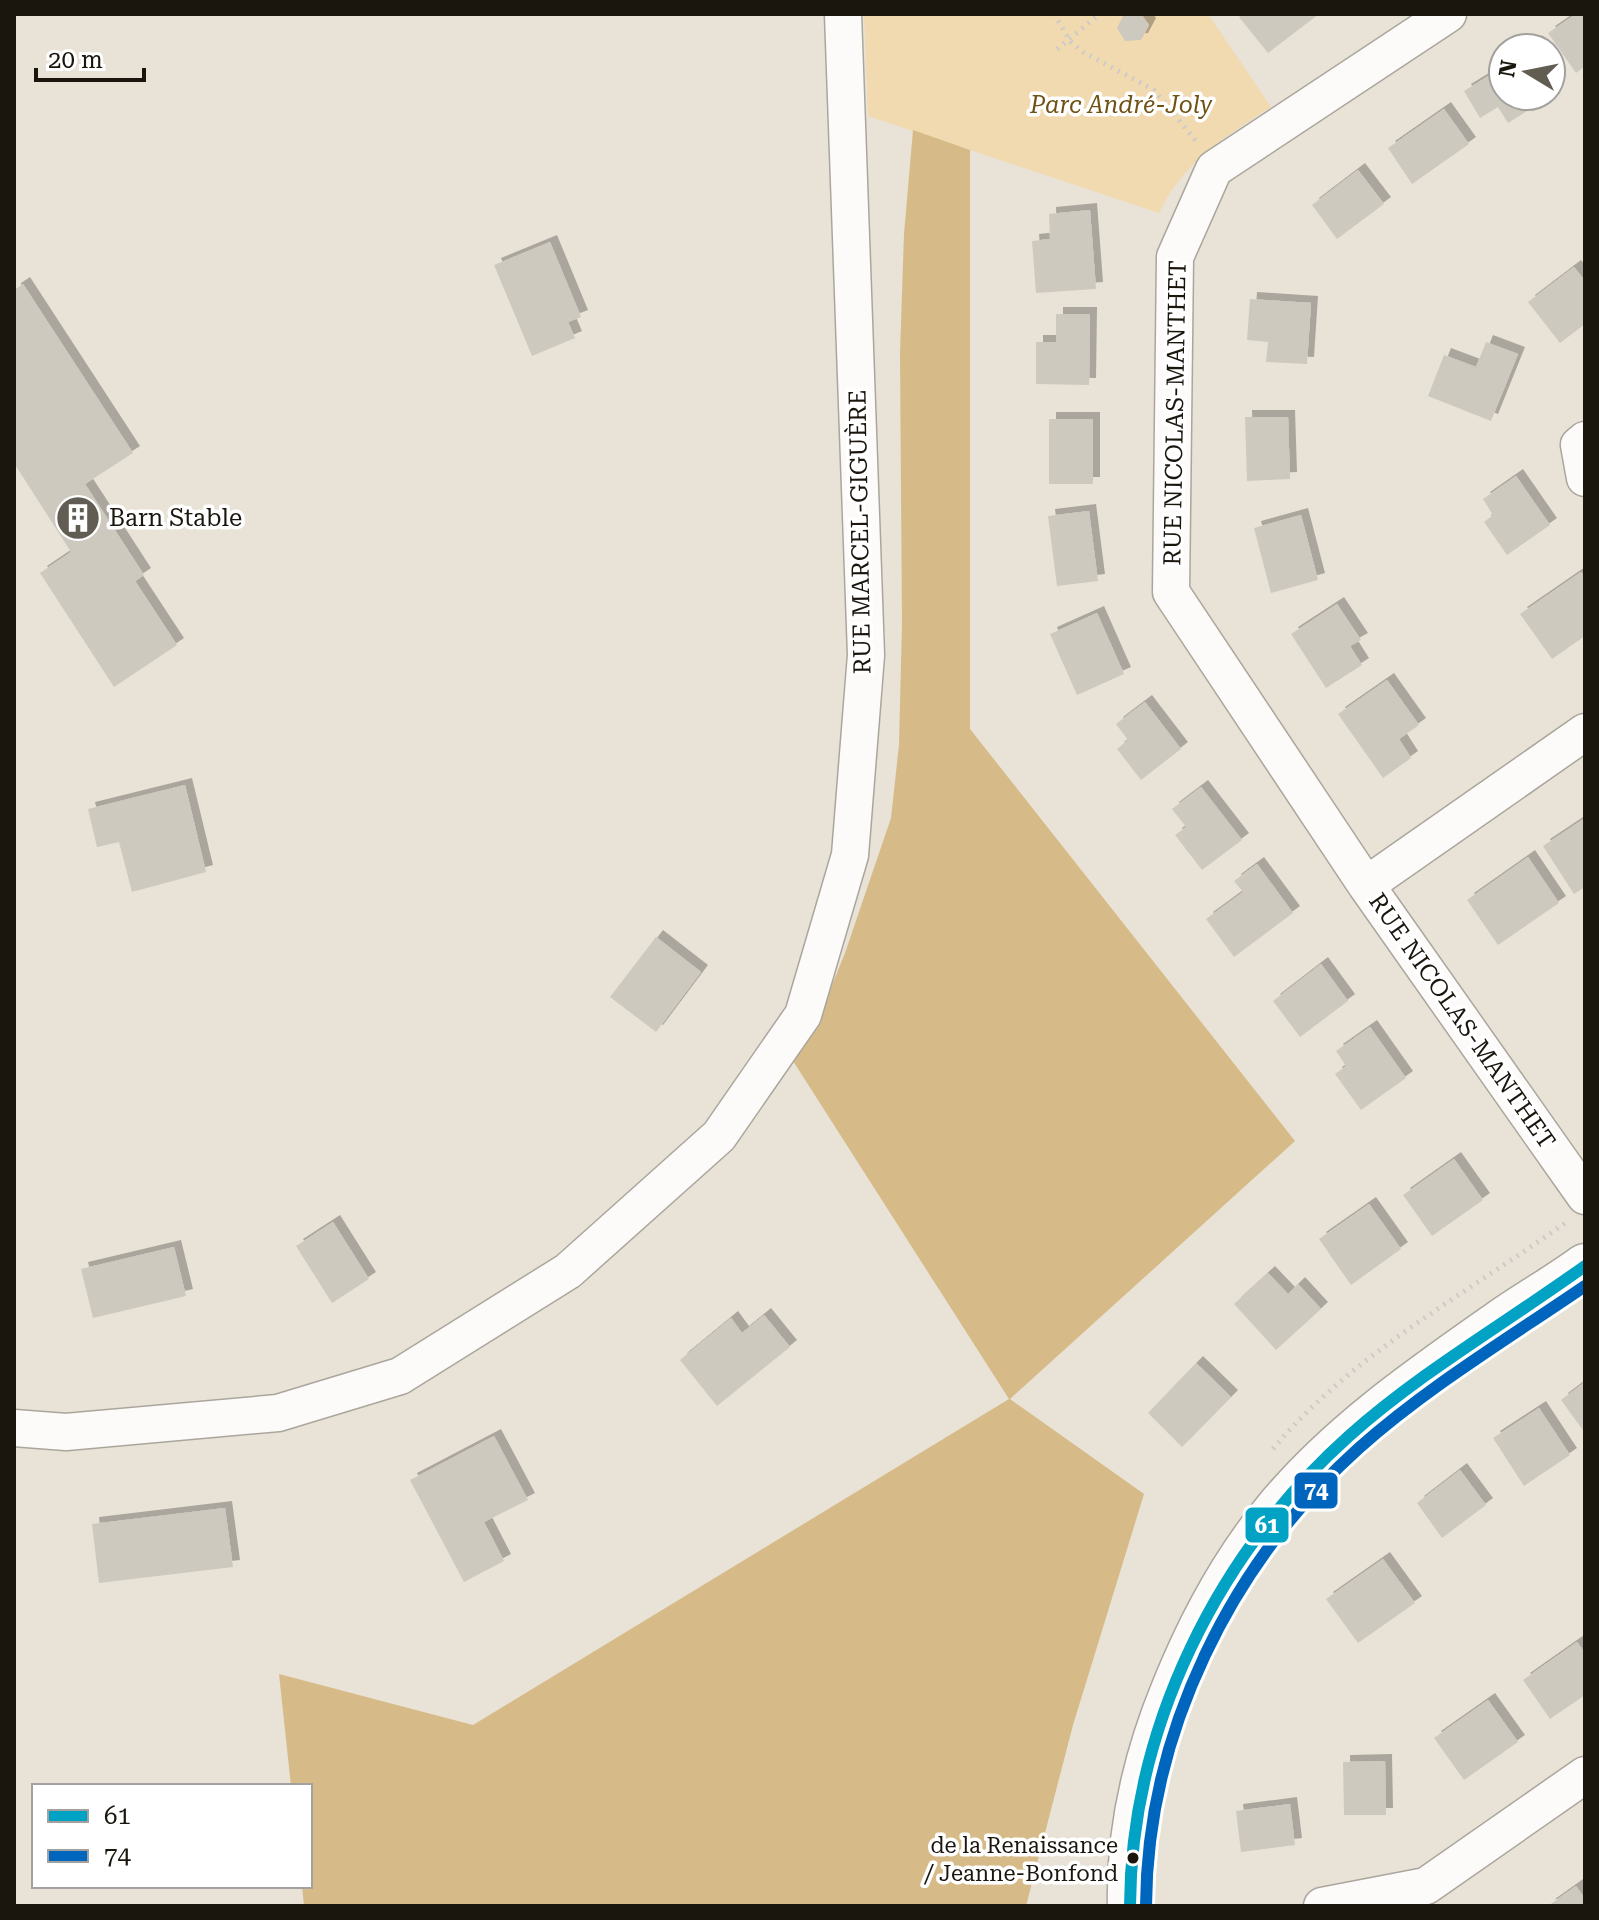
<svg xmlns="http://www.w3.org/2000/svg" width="1599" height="1920" viewBox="0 0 1599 1920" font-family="'Roboto Serif',serif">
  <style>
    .green { fill: #f1d9b0 }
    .forest { fill: #d6bb88 }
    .building { fill: #cec9bf; filter: url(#shadow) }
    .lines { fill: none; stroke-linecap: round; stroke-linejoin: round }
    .street-casing { stroke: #aba69d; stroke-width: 39 }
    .secondary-casing { stroke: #aba69d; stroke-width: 47 }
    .path { stroke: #cdcbc8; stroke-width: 5; stroke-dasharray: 2 6; stroke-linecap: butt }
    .street { stroke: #fcfbf9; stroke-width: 36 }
    .secondary { stroke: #fcfbf9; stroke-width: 44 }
    .bus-1-casing { stroke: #fff; stroke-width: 18 }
    .bus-2-casing { stroke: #fff; stroke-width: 18 }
    .bus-1 { stroke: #01a2c4; stroke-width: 12 }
    .bus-2 { stroke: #0065bd; stroke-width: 12 }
    .bus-dot { fill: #1a150d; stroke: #fff; stroke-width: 3 }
    .labels { text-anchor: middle; stroke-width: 7; stroke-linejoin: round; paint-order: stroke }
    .bus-label { font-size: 22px; fill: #1a150d; stroke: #fff; text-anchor: end }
    .park-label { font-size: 24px; font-style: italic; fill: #705213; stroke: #fff }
    .street-label { font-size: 24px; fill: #1a150d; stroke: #fff }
    .poi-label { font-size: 24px; fill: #1a150d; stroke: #fff; text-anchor: start }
    .line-badge { stroke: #fff; stroke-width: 3 }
    .badge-label { font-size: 22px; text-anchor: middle; font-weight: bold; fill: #fff }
  </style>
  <defs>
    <filter id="shadow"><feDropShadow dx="7" dy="-7" stdDeviation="0" flood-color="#0004"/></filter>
  </defs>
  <rect width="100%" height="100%" fill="#e9e2d6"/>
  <path class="green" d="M864 14H1208L1271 107C1225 136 1183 162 1159 213L868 116Z"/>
  <path class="forest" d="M913 130 970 150V729L1295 1141 1010 1399 1144 1494 1073 1725 1026 1906H304L302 1886H310V1786H291L279 1674 473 1725 1009 1399 793 1061 817 1022 845 953 891 818 899 745 902 623 900 353 904 234Z"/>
  <path class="building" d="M1124 14H1141L1149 25 1141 40 1125 41 1117 28Z
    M1243 14H1319L1268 53 1239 17Z
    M1576 14H1585V66L1576 73 1548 33Z
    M1503 67V96H1551L1508 123 1498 107 1480 118 1464 91Z
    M1444 109 1469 144 1412 184 1388 148Z
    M1358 170 1384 204 1337 239 1312 205Z
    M1090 210 1096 289 1036 293 1032 241 1050 239 1049 214Z
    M550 242 581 317 568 322 575 338 532 356 494 265Z
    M1574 267 1585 281V324L1560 343 1528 302Z
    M23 284 133 453 85 484 144 575 135 581 177 645 114 687 40 573 71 552 14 463V290Z
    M1250 299 1311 303 1307 364 1266 362 1268 342 1247 340Z
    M1056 314H1090L1089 385 1036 384V342H1056Z
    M1486 342 1518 354 1491 421 1428 396 1444 355 1476 367Z
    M1245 417H1288L1290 479 1247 481Z
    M1049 419H1093V484H1049Z
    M1516 476 1550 525 1507 555 1484 522 1493 515 1483 499Z
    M1089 511 1098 581 1057 586 1048 516Z
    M1301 515 1318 580 1271 593 1254 528Z
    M1581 572 1585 577V636L1552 659 1520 614Z
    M1337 604 1361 640 1350 646 1362 665 1326 688 1291 634Z
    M1097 613 1124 674 1077 695 1050 634Z
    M1387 680 1419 725 1399 739 1411 758 1383 778 1338 714Z
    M1145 702 1181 749 1141 780 1117 749 1128 740 1116 724Z
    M185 785 206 872 132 892 119 842 97 847 88 809Z
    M1201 787 1242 840 1202 870 1175 835 1186 827 1172 809Z
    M1585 818V887L1574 894 1543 846Z
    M1528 857 1559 903 1498 945 1467 900Z
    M1257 864 1293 913 1234 957 1206 919 1243 892 1234 881Z
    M656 937 701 972 656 1032 610 997Z
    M1321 964 1348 1001 1300 1037 1273 1001Z
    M1370 1027 1406 1078 1361 1110 1335 1074 1346 1066 1336 1051Z
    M1454 1159 1483 1200 1432 1236 1403 1195Z
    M1369 1204 1401 1249 1351 1285 1319 1239Z
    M333 1222 369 1279 332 1303 296 1246Z
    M174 1247 186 1296 93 1318 81 1269Z
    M1268 1273 1288 1294 1298 1284 1321 1309 1276 1350 1234 1304Z
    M764 1315 790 1347 717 1406 680 1360 731 1318 742 1333Z
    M1196 1363 1231 1397 1182 1447 1148 1413Z
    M1585 1382V1433L1561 1400Z
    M1539 1408 1570 1455 1524 1486 1493 1438Z
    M494 1436 528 1500 484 1522 504 1561 464 1582 410 1480Z
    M1460 1470 1486 1505 1442 1538 1417 1503Z
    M225 1508 233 1567 99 1583 92 1524Z
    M1383 1559 1415 1603 1358 1643 1326 1599Z
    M1577 1642 1585 1653V1695L1550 1719 1523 1680Z
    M1488 1700 1518 1742 1464 1780 1434 1738Z
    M1385 1761 1386 1815H1344L1343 1762Z
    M1290 1804 1295 1845 1241 1852 1236 1811Z
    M1576 1886 1585 1899V1906H1548Z"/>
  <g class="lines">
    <g class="street-casing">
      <path id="street" d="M1448 14 1214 169 1175 257 1171 592 1366 885 1585 1196
        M1585 440 1579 445 1585 478
        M1366 885 1585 732
        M14 1428 66 1432 278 1413 400 1376 568 1271 719 1136 803 1015 850 855 866 655 843 14
        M1322 1906 1426 1886 1585 1775"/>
    </g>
    <g class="secondary-casing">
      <path id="secondary" d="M1130 1906C1128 1832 1146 1756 1174 1688 1199 1626 1231 1566 1273 1514 1335 1437 1419 1379 1499 1323 1527 1303 1558 1286 1585 1266"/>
    </g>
    <path class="path" d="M1054 14 1071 42 1083 52 1154 90 1196 141
      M1057 49 1096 17
      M1273 1449C1352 1354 1466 1294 1565 1223"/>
    <use href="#street" class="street"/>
    <use href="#secondary" class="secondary"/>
    <g class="bus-1-casing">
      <path id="bus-1" d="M1130 1906C1131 1728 1217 1554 1349 1436 1422 1371 1506 1323 1585 1266"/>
    </g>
    <g class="bus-2-casing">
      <path id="bus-2" d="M1146 1906C1147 1733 1231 1563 1359 1448 1429 1386 1509 1338 1585 1286"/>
    </g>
    <use href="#bus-1" class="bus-1"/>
    <use href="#bus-2" class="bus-2"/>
  </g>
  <defs>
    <g id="building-disc" transform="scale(2.3)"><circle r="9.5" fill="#625d53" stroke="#fff"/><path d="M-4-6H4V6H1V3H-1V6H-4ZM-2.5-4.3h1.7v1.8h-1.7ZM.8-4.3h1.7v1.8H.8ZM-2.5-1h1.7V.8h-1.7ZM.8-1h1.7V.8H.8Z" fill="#fff"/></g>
  </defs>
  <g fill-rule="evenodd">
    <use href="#building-disc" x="78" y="518"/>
  </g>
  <circle class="bus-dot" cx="1133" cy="1858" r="7"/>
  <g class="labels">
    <g class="bus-label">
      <text x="1118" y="1853">de la Renaissance<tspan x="1118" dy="28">/ Jeanne-Bonfond</tspan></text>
    </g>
    <g class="park-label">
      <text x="1121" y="113">Parc André-Joly</text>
    </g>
    <g class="street-label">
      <text transform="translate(1175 413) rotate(-89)" y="8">RUE NICOLAS-MANTHET</text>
      <text transform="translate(860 532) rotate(-91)" y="8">RUE MARCEL-GIGUÈRE</text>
      <text transform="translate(1462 1021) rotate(55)" y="8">RUE NICOLAS-MANTHET</text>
    </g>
    <g class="poi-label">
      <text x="109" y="526">Barn Stable</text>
    </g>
  </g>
  <g class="line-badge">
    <rect x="1293" y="1471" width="46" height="39" rx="8" fill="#0065bd"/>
    <rect x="1244" y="1506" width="46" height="38" rx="8" fill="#01a2c4"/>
  </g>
  <g class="badge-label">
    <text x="1316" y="1498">74</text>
    <text x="1267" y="1533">61</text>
  </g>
  <rect width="1599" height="1920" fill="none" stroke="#1a150d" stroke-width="32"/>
  <rect x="32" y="1784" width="280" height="104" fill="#ffffff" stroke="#a3a19e" stroke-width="2"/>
  <rect x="48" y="1810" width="40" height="12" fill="#01a2c4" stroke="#a3a19e" stroke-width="2"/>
  <text x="104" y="1824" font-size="24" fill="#1a150d">61</text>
  <rect x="48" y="1850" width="40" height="12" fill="#0065bd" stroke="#a3a19e" stroke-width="2"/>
  <text x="104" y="1864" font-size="24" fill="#1a150d">74</text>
  <g transform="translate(1527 72) rotate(280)"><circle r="38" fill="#ffffff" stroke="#a3a19e" stroke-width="2"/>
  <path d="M0-6L14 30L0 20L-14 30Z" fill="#625d53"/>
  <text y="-12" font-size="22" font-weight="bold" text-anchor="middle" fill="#1a150d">N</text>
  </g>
  <path d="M36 68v12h108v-12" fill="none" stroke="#1a150d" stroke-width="4"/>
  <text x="48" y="68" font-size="24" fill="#1a150d" stroke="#ffffff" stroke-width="6" paint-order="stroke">20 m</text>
</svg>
